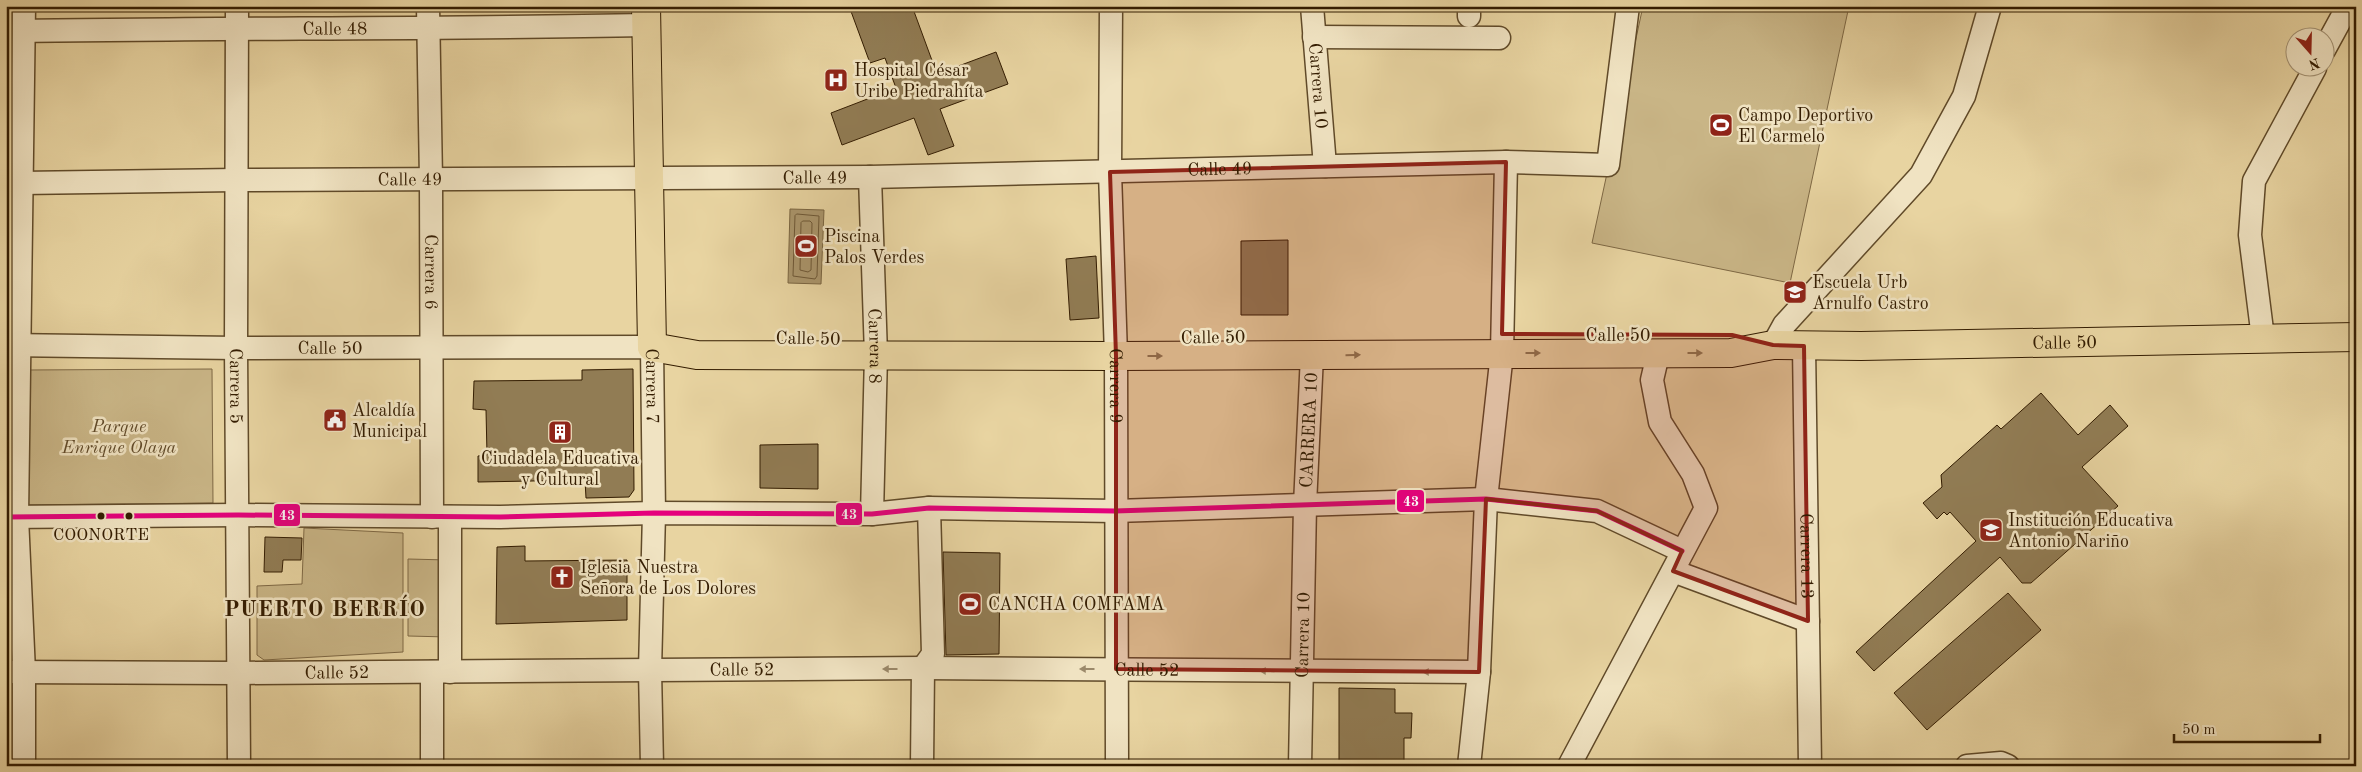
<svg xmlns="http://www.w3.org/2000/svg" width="2362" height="772" viewBox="0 0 2362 772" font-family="'Old Standard TT',serif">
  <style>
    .green { fill: #c9b586; stroke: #7e6844 }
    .water { fill: #aa956b; stroke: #7a6541 }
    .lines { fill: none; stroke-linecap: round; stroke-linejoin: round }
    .shore { stroke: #6e5836; stroke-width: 1 }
    .building { fill: #917c54; stroke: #331c01 }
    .street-casing { stroke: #604a29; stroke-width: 25 }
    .primary-casing { stroke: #331c01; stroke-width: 30 }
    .street { stroke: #f0e3c2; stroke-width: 22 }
    .primary { stroke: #e8d4a1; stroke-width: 28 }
    .bus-1-casing { stroke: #f0e3c2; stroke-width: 9 }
    .bus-1 { stroke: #e5007d; stroke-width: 5 }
    .oneway { fill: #8e7851 }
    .oneway2 { fill: #9b896b }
    .marked { fill: #8f2418; fill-opacity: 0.2; stroke: #8f2418; stroke-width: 4; stroke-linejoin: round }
    .bus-dot { fill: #331c01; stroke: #f0e3c2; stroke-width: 2 }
    .labels { text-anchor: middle; stroke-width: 5; stroke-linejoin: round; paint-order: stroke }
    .bus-label { font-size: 17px; fill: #331c01; stroke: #f0e3c2 }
    .street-label { font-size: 18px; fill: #331c01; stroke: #f0e3c2 }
    .poi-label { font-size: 18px; fill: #331c01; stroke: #f0e3c2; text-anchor: start }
    .park-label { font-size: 18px; font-style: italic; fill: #604a29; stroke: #f0e3c2 }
    .district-label { font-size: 22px; font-weight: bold; letter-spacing: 1px; fill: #331c01; stroke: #f0e3c2 }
    .line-badge { stroke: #f0e3c2; stroke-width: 2 }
    .badge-label { font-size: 14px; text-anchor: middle; font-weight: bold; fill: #fff }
  </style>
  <rect width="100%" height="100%" fill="#e8d4a1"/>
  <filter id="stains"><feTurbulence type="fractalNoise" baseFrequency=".004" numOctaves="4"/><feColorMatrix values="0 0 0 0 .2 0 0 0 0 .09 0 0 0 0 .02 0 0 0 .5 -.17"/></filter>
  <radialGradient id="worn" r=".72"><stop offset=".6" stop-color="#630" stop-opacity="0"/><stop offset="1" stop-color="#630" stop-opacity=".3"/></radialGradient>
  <path class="green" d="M1643 6H1849L1790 283 1592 243Z
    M212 369 213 503 26 505V370Z
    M304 528 403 533V652L264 660 257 655V586L302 584Z
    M408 559 448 560V637L408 636Z"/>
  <path class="water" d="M790 209 824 210 821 284 788 283Z"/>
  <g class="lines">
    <path class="shore" d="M797 214 819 216 817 276 815 279 793 276 795 216Z
      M803 221H810L812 223 811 270 808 272 800 270 801 223Z"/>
  </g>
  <path class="building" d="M849 6H912L937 74 996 52 1008 84 940 109 954 146 928 155 914 118 842 145 831 113 896 88 885 58 870 63Z
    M1288 240V315H1241V241Z
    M1096 256 1099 318 1070 320 1066 259Z
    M633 369 634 490 629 497 586 498 585 480 478 482V456L487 455 486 410 473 409 474 381 582 380V370Z
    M2041 393 2078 435 2110 405 2128 426 2082 467 2118 506 2031 583H2022L2000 557 1874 671 1856 652 1976 541 1950 512 1947 515 1944 512 1937 519 1923 503 1942 487 1941 475 1997 425 2001 429Z
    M818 444V489L760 488V445Z
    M265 537 302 538 301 560H283L282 572H264Z
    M525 546V561L627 560V620L496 624 497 547Z
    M943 552 1000 553 999 654 946 655Z
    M2008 593 2041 630 1927 730 1894 693Z
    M1339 688 1395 689V713H1412L1411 738H1404V766H1339Z"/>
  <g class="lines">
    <g class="street-casing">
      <g id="street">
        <path id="s1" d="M237 6 236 348 239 766"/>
        <path id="s2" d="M428 6 431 180 432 517"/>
        <path id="s3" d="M1111 6 1110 172 1116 356 1117 766"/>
        <path id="s4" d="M1312 6 1325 166"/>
        <path d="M1469 6V16"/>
        <path id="s5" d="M24 31C232 28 439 29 646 25"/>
        <path d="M1314 37 1499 38"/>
        <path d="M2324 50 2348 6"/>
        <path id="s6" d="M870 177 876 355 872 514"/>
        <path id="s7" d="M21 183 236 180 870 177 1506 162 1608 165 1628 6"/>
        <path d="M2263 338 2250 235 2254 181 2315 68"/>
        <path id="s8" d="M6 345 236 348 652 347 654 513 650 670 652 766"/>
        <path d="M1773 345 1784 325 1921 175 1964 96 1990 6"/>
        <path id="s9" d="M1804 346 1810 766"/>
        <path d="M6 517 238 515 500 517 654 513 872 514 929 508 1115 511 1486 499 1597 511 1682 551"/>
        <path d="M450 517V672"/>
        <path d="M1673 571 1808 621"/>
        <path id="s10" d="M6 672 238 673 923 668 1479 672"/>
        <path d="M24 766V672L17 517 24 6"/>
        <path d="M432 766V672"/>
        <path d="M922 766 923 668 933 654 929 508"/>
        <path id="s11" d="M1300 766 1305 505 1312 355"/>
        <path d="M1469 766 1479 672 1486 499 1502 353 1506 162"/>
        <path d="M1569 766 1706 508 1693 474 1660 422 1652 380 1658 354"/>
        <path d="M1967 766 2001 763 2008 766"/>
      </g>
    </g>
    <g class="primary-casing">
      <g id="primary">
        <path d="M646 6 652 347"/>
        <path id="s12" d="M652 347 697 355 1116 356 1731 353 1773 345 1861 346 2356 337"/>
      </g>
    </g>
    <use href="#street" class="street"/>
    <use href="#primary" class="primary"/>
    <g class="bus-1-casing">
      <path id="bus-1" d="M6 517 238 515 500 517 654 513 872 514 929 508 1115 511 1486 499 1597 511 1682 551"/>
    </g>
    <use href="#bus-1" class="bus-1"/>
  </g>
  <defs><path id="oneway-solid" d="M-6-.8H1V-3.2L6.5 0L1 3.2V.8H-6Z" transform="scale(1.25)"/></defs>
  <g class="oneway">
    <use href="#oneway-solid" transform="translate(1533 353)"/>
    <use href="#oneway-solid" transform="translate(1695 353)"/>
    <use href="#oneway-solid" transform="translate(1353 355) rotate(-1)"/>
    <use href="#oneway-solid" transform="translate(1155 356)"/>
  </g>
  <g class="oneway2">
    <use href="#oneway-solid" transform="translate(890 669) rotate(180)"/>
    <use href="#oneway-solid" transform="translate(1087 669) rotate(-180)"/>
    <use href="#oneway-solid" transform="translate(1267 671) rotate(-179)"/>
    <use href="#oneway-solid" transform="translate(1430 672) rotate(-180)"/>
  </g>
  <path class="marked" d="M1506 162 1502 334 1732 335 1773 345 1804 346 1808 621 1673 571 1682 551 1597 511 1486 499 1479 672 1116 669V356L1110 172Z"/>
  <defs>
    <g id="hospital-square" transform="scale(1.25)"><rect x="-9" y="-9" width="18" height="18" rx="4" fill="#8f2418" stroke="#f0e3c2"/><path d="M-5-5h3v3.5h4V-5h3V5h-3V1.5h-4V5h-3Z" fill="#fff"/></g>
    <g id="stadium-square" transform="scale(1.25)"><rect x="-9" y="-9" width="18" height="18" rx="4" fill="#8f2418" stroke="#f0e3c2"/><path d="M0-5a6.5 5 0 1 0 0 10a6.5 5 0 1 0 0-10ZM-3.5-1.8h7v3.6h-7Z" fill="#fff"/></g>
    <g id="school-square" transform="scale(1.25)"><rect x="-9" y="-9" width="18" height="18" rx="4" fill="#8f2418" stroke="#f0e3c2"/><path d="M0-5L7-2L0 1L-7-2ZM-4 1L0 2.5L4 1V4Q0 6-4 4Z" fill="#fff"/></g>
    <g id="civic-square" transform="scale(1.25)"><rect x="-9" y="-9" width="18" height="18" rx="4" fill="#8f2418" stroke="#f0e3c2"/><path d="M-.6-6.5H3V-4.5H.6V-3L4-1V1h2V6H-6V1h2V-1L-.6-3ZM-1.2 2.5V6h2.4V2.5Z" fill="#fff"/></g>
    <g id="building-square" transform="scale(1.25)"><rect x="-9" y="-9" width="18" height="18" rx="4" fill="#8f2418" stroke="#f0e3c2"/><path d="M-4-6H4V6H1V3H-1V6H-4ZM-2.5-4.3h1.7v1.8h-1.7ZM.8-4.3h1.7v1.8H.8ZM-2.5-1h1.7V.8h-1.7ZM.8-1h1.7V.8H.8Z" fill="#fff"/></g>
    <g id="church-square" transform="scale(1.25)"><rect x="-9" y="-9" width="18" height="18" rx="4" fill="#8f2418" stroke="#f0e3c2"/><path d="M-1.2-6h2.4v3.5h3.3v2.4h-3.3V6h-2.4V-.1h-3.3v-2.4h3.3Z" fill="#fff"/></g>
  </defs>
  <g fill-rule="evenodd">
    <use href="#hospital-square" x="836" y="80"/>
    <use href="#stadium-square" x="1721" y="125"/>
    <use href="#stadium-square" x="806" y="246"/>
    <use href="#school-square" x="1795" y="292"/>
    <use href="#civic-square" x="335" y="420"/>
    <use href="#building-square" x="560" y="432"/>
    <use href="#school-square" x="1991" y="530"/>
    <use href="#church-square" x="562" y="577"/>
    <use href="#stadium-square" x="970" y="604"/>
  </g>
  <g class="bus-dot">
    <circle cx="101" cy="516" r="4.5"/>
    <circle cx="129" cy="516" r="4.5"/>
  </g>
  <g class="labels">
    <g class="bus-label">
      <text x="101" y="540">COONORTE</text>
    </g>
    <g class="street-label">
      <text dy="6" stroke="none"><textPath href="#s5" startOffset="311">Calle 48</textPath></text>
      <text dy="6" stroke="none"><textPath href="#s4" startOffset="80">Carrera 10</textPath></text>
      <text dy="6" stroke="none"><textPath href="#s7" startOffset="1199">Calle 49</textPath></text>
      <text dy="6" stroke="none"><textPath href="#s7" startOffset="794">Calle 49</textPath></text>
      <text dy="6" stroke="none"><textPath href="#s7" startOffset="389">Calle 49</textPath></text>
      <text dy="6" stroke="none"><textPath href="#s2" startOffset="266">Carrera 6</textPath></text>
      <text x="1618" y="341">Calle 50</text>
      <text transform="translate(1213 337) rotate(-1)" y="6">Calle 50</text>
      <text transform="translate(808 338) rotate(1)" y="6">Calle 50</text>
      <text dy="6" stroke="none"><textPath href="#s12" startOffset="1414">Calle 50</textPath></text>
      <text dy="6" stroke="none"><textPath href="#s6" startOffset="169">Carrera 8</textPath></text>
      <text dy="6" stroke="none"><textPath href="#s8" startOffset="324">Calle 50</textPath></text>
      <text dy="6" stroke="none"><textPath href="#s1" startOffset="380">Carrera 5</textPath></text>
      <text dy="6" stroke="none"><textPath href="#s8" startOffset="685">Carrera 7</textPath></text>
      <text dy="6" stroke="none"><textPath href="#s3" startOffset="380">Carrera 9</textPath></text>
      <text dy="6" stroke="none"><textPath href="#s11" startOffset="336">CARRERA 10</textPath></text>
      <text dy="6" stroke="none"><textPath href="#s9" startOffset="210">Carrera 13</textPath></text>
      <text dy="6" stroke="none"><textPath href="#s11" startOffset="131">Carrera 10</textPath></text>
      <text dy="6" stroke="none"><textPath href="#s10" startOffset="1141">Calle 52</textPath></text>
      <text dy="6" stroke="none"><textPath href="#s10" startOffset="736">Calle 52</textPath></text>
      <text dy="6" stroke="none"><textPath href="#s10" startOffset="331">Calle 52</textPath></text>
    </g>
    <g class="poi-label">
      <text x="854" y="76">Hospital César<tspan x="854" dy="21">Uribe Piedrahíta</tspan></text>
      <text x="1738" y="121">Campo Deportivo<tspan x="1738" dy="21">El Carmelo</tspan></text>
      <text x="824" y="242">Piscina<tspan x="824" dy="21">Palos Verdes</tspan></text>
      <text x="1812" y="288">Escuela Urb<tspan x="1812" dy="21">Arnulfo Castro</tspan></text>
      <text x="352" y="416">Alcaldía<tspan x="352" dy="21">Municipal</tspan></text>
      <text x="560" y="464" text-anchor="middle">Ciudadela Educativa<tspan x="560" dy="21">y Cultural</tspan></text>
      <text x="2008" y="526">Institución Educativa<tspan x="2008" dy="21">Antonio Nariño</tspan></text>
      <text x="580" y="573">Iglesia Nuestra<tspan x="580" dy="21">Señora de Los Dolores</tspan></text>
      <text x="988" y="610">CANCHA COMFAMA</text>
    </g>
    <g class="park-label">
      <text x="119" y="432">Parque<tspan x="119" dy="21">Enrique Olaya</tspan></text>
    </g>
    <g class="district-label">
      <text x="325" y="616">PUERTO BERRÍO</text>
    </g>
  </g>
  <g class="line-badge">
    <rect x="1396" y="489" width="29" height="24" rx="5" fill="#e5007d"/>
    <rect x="835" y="502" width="28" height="24" rx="5" fill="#e5007d"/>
    <rect x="273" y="503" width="28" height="24" rx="5" fill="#e5007d"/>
  </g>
  <g class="badge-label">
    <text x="1411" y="506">43</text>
    <text x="849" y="519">43</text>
    <text x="287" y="520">43</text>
  </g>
  <rect width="2362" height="772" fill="none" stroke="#e8d4a1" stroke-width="25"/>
  <rect x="8" y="8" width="2347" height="757" fill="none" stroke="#331c01" stroke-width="2.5"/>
  <rect x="12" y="12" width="2337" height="747" fill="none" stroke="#331c01"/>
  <g transform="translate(2310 52) rotate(160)"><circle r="24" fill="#f0e3c2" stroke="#a49375"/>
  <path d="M0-4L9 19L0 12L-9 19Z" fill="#8f2418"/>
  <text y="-8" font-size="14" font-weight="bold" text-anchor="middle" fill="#331c01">N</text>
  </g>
  <path d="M2174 734v8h146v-8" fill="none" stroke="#331c01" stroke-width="2.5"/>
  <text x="2182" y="734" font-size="15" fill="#331c01" stroke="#f0e3c2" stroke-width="4" paint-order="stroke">50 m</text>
  <rect width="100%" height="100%" filter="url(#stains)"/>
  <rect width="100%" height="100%" fill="url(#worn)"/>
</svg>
